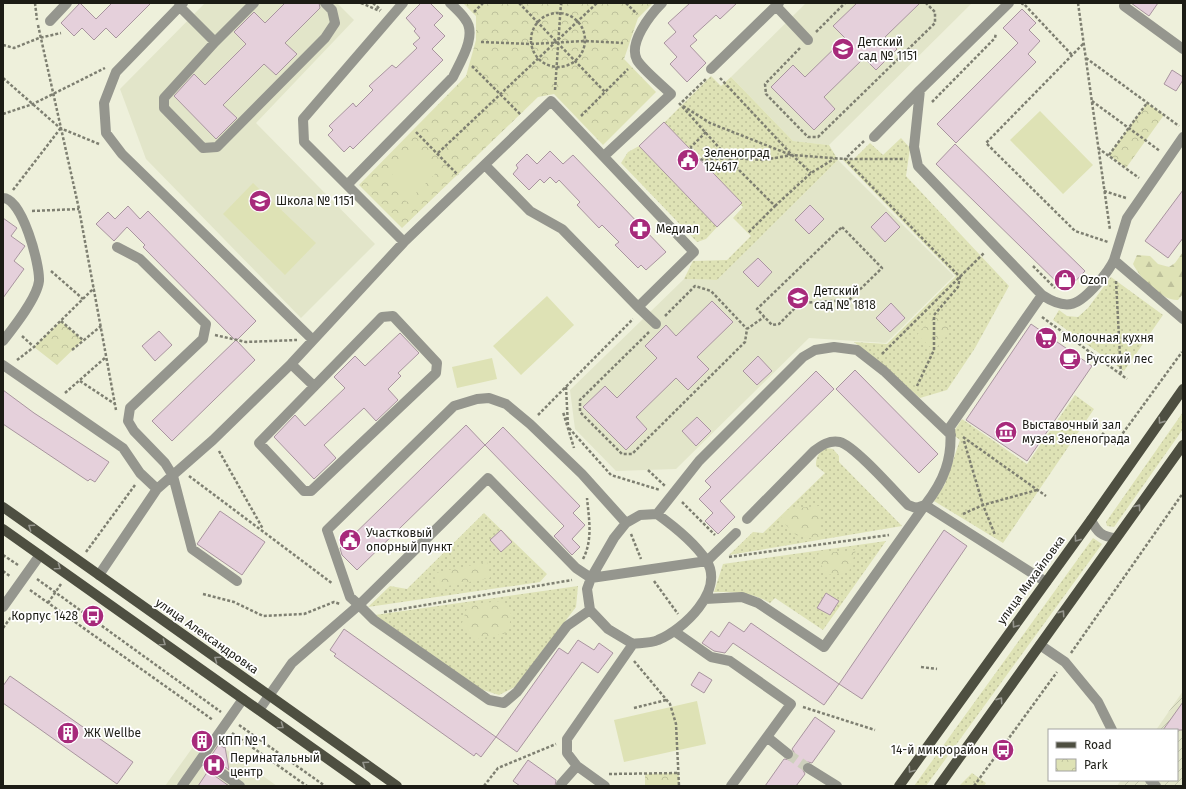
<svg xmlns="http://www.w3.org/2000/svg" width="1186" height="789" viewBox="0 0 1186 789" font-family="'Fira Sans',sans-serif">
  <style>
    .built { fill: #e2e5c9 }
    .industrial { fill: url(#industrial-furrows) }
    .grass { fill: url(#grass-dots) }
    .forest { fill: url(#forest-firs) }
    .park { fill: url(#park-crowns) }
    .pitch { fill: #dee2b5 }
    .building { fill: #e5d0db; stroke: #a9959f }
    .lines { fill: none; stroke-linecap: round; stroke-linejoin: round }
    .minor-tunnel { stroke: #ced0bd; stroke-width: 10; stroke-dasharray: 10 5; stroke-linecap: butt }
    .path { stroke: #7e7f71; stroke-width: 2.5; stroke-dasharray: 3 2; stroke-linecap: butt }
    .minor { stroke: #95968e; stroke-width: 10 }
    .major { stroke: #4e4f41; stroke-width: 10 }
    .oneway { stroke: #95958d }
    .labels { text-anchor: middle; stroke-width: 3.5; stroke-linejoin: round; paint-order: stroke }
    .poi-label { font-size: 12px; fill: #1c1c15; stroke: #fff; text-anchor: start }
    .street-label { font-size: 12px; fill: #1c1c15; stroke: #fff }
  </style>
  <defs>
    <pattern id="industrial-furrows" width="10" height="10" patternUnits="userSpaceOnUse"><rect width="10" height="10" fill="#e2e5c9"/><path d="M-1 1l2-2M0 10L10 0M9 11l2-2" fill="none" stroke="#c1c4ac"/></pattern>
    <pattern id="grass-dots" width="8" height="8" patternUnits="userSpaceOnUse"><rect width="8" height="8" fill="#dee2b5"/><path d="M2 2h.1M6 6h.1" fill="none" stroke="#bec19b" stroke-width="1.8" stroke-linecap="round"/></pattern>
    <pattern id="forest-firs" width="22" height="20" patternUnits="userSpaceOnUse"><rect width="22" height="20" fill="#dee2b5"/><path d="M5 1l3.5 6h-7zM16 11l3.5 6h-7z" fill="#bec19b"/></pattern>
    <pattern id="park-crowns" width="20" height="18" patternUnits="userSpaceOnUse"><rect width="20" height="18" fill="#dee2b5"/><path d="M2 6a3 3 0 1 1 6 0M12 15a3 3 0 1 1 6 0" fill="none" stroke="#bec19b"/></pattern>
  </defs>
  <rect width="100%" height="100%" fill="#eef0db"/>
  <path class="built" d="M205 3H337L354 20 256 123 375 244 301 318 146 159 120 89Z
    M806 3H972L829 145 793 141 731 77Z
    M838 160 954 276 886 343 809 338 676 469 616 471 575 429 570 390 684 279 717 280Z
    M203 733 277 786H165Z"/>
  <path class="industrial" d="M1183 691V786H1117L1121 780H1177V730H1156Z"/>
  <path class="grass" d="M711 76 721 86 731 77 793 141 829 145 838 160 717 280 684 279 693 261 727 260 751 236 733 218 743 207 702 166 706 162 691 146 686 150 662 125Z
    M901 138 910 148 906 176 1009 286 975 348 947 390 920 398 854 342 887 344 956 276 842 159 853 160 870 143 883 155Z
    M639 146 717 227 706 239 697 242 621 163 628 152Z
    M1111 277 1163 315 1124 371 1053 320 1059 310 1067 316 1078 317 1088 308Z
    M1075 395 1094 409 1003 543 934 501 945 484 960 440 952 434 962 419 1027 464Z
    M1183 412V429L1114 527 1107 526 1106 522Z
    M826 448 833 449 839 456V462L902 526 729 555 753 532 763 533 825 473 816 466C816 457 818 453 826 448Z
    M484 513 547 574 540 582 368 607 390 586 407 589Z
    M1093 538 1102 544 926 786H914Z
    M886 541 823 630 775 598 770 603C752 592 735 592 714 592L723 564Z
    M578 586 576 607 515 687 499 695 480 689 375 615Z
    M972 773 986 783 984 786H959Z"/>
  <path class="forest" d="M1183 252V294L1178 300C1162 301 1140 278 1133 264L1137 255 1150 256 1158 264 1169 267 1175 263Z"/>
  <path class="park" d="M463 3H653L638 18 624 59 656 92 603 145 554 94 538 97 402 228 359 185 466 76 476 40V16Z
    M1147 103 1164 115 1126 168 1109 155Z
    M934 315 952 330 934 350 917 335Z
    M61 321 83 340 57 365 34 347Z
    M819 506V540L796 535 780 519 788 509Z
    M856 550 849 572 827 575 815 554Z
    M487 562 490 578 437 588 434 573Z
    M500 601 512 615 507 633 473 640 462 623 468 605Z
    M679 773V786H645V774Z"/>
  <path class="pitch" d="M1040 111 1093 165 1063 194 1010 140Z
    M419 148 440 169 407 202 386 181Z
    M253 183 316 243 285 275 223 214Z
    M547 296 574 325 521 375 493 346Z
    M492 358 497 379 457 388 452 367Z
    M697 701 706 744 624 762 614 720Z"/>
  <path class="building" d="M80 3 96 19 112 3H151L116 38 106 28 94 40 82 28 74 36 61 23Z
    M285 3H319L320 8 285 43 297 54 276 75 264 64 223 105 237 118 216 139 174 96 194 74 205 85 246 44 234 32 254 12 265 23Z
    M421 3H430L443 16 434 25 445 36 432 49 443 60 353 149 350 146 344 152 328 135 333 130 329 126 353 103 356 107 373 90 369 86 392 65 396 68 417 48 413 44 420 38 414 31 416 29 406 18Z
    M690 3H737L720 19 716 15 693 36 697 40 690 46 706 63 687 82 670 64 677 57 664 43 676 32 668 23Z
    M857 3H920L885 37 897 49 876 70 864 58 824 97 835 109 814 130 771 87 793 65 805 77 845 38 833 26Z
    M1131 3H1158L1149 16Z
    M1022 9 1036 23 1029 30 1040 41 1028 54 1036 62 956 143 937 124 1018 43 1003 28Z
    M1172 70 1183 77V80L1176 91 1164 84Z
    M664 122 742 203 717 227 639 146Z
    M955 144 1085 271 1066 291 936 164Z
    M550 151 563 164 573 155 666 252 646 270 641 265 638 268 615 245 619 242 602 225 599 228 577 205 580 202 559 180 556 183 550 177 544 183 540 179 529 190 513 174 518 168 516 165 527 154 537 164Z
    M1183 190V238L1168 258 1145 241Z
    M810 205 824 219 809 234 795 220Z
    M128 206 140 219 148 211 256 321 236 341 143 247 145 245 127 227 114 241 96 224 108 212 115 219Z
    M886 212 900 227 885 242 871 227Z
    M3 218 17 228 11 236 25 246 14 261 24 269 3 298Z
    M758 258 772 272 758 287 743 272Z
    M712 301 733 322 697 357 709 369 688 390 676 378 636 417 647 429 626 450 583 407 605 386 617 398 657 358 645 346 666 325 676 336Z
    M891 303 905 318 890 332 876 318Z
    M1031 324 1092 366 1027 461 966 420Z
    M159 331 172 345 155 361 142 346Z
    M400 333 419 353 398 373 401 376 388 389 398 400 376 421 364 408 324 445 336 458 314 479 274 437 295 415 305 426 345 388 334 377 355 356 365 366Z
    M236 340 255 360 172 441 152 421Z
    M758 356 772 371 757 385 743 371Z
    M855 370 938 454 919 473 836 389Z
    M816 371 834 389 720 501 735 517 718 534 705 521 713 513 699 499 711 487 705 481Z
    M3 390 34 413 109 462 95 482 90 479 88 481 3 424Z
    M697 417 711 431 696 446 682 431Z
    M466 425 485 445 357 570 342 555 340 548Z
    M503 427 580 506 573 513 585 525 572 539 580 547 572 555 554 536 564 526 485 445Z
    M220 511 265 542 242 575 197 544Z
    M501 530 512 542 501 552 490 540Z
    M944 530 967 546 862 699 839 684Z
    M826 593 839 601 830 615 817 608Z
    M729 622 744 632 751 623 839 684 824 705 733 643 725 653 714 651 702 643 711 631 719 637Z
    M344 629 496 737 481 757 476 753 474 756 334 656 336 654 330 650Z
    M578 640 594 650 599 643 613 653 598 673 582 662 517 752 496 737 559 648 568 654Z
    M699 672 712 680 704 693 691 685Z
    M10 676 133 762 117 784 3 703V686Z
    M1183 702V730H1163Z
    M815 717 835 731 812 763 808 762 803 764 802 768 805 774 796 786H765L784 759 790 760 793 758 794 752 792 749Z
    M203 733 209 737 201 748 195 744Z
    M219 744 224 748 225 747 229 770 211 756Z
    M528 760 556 780 555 786H520L513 781Z
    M208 771 229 786H198Z"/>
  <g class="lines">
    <path class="minor-tunnel" d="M788 754 808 768"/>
    <path class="path" d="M35 3 37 20
      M361 3 380 11
      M373 3 381 10
      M519 3 605 92
      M626 3 637 14
      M1078 3 1110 230
      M1022 5 1023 3 1072 55
      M474 12 483 3
      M531 40a27 27 0 1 1 54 0a27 27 0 1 1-54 0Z
      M38 25 79 209 116 410
      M816 32 845 3
      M481 42 531 44 585 41 623 43
      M1083 44 986 143 1075 231 1108 242
      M3 45 14 48 39 38 61 33
      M800 48 765 84 766 94 808 137H818L935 23V12L926 3
      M1086 58 1179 126
      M472 66 521 115
      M3 78 60 128 99 144
      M720 78 792 155 811 173
      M555 90 561 3
      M1092 101 1160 151
      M682 102 706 79
      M932 102 995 38 996 33
      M679 103 740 171 775 206 748 233
      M683 106 710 123 791 155
      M3 114 33 104 105 68
      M581 116 628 69
      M416 132 458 175
      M706 132 691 147 692 157 704 160 729 158 763 160 792 155 845 159H905
      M864 141 845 159 960 277 958 287 934 315V350L917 386
      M1098 148 1139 178
      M438 153 597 3
      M1109 155 1147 103
      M13 190 60 129
      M1104 191 1126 198
      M775 206 811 173 834 159
      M32 211 79 209
      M842 227 882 268 849 300 800 303 779 324 772 325 757 309Z
      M1033 266 1055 288
      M51 271 83 299
      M1116 281 1121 375
      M665 316 695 286 711 291 747 329
      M1042 317 1127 379
      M61 321 83 340
      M649 332 580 400V412L622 454H632L745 342 747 329 764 317
      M215 335 246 342 297 340
      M22 336 34 347
      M72 350 101 326
      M882 354 985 252
      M17 360 34 347 94 288
      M80 381 115 404
      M566 387 568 426 563 412 574 448
      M65 393 106 357
      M538 415 633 319
      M569 428 611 475 660 490
      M1102 433 1115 444 1182 352
      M963 437 1046 496
      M964 441 983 505 995 535
      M219 451 263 529
      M648 470 665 486
      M189 476 333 584
      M682 502 715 535
      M963 514 983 505 1037 490
      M631 534 641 559
      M86 552 135 485
      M3 555 18 565
      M729 557 889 535
      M583 559C593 540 589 519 587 498
      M3 571 11 577
      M37 579 221 712
      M654 581 678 614
      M30 590 213 720
      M203 594 234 602 263 616 304 614 334 602 340 604
      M48 603 61 584
      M384 612 572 580
      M3 628 11 617
      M1071 653 1183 493
      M634 661 670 704 676 724 679 786
      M921 667 937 669
      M803 707 875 730
      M634 708 666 700
      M239 725 325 786
      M232 733 307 786
      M609 774 679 773
      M484 786 498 768 556 744
      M974 786 1057 672"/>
    <path class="minor" d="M183 3 116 72 104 103 106 133 122 154 313 340
      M254 3 215 42 164 98V108L203 148 217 147 325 38 335 23 332 10 325 3
      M403 3 303 119 304 142 404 242
      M179 6 215 42
      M776 6 808 40
      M1124 6 1183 49
      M50 21 67 3
      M711 69 779 3
      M920 90 1009 3
      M874 137 920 90 914 147 918 166 1042 295C1068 312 1079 305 1098 283 1104 276 1110 269 1114 260
      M1183 137 1127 218 1114 260 1183 319
      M604 156 671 94C663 86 642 69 637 60 628 43 650 15 662 3
      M348 184 453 77C460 62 478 35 465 19 461 13 455 8 450 3
      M3 198C22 198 40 264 39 281 37 298 14 327 3 341
      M117 247 140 259 206 324 203 339 130 408 128 421 134 431 165 463 173 476 192 549 237 581
      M1042 295 950 427C953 458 944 481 925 505L1046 582
      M638 307 656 324
      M393 316 437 363 436 373 311 491H304L259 443 382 317Z
      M291 364 314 386
      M3 365 123 448 140 473 157 489
      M747 519 814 451C822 445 829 440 840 442 855 446 895 492 908 505L916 508 925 505
      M1091 520C1097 532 1102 537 1116 538
      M626 523 614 538 591 578 576 568 488 478 359 605 374 620 489 700 504 703 517 692 567 626 590 610 608 629 633 644C641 643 651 643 658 640 683 630 726 590 706 560 694 542 675 527 657 514
      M99 575 157 489 213 440 291 364 404 242 551 101 694 252 638 307 562 229 530 211 485 165
      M705 599 742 597 758 603 824 647 925 505
      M3 607 40 555
      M590 610 587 589 591 578 707 561 736 533
      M674 631 711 657 730 661 791 704 731 786
      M1040 645 1065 662 1098 702 1112 730
      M259 710 292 663 359 605 350 597 327 530 454 406 477 399 489 398 506 404 530 424 582 474 626 523 640 515 657 514 699 461 803 357 815 350 834 347 857 350 884 371 951 435
      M767 737 788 754
      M202 759 240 786
      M808 768 837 786
      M1150 780 1156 786
      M561 784 577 766
      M182 786 243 699
      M605 786 577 766 567 753V739L633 644"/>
    <path class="major" d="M3 507 397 786
      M3 529 366 786
      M899 786 1091 520 1183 389
      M939 786 1183 445"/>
  </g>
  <defs><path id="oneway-chevron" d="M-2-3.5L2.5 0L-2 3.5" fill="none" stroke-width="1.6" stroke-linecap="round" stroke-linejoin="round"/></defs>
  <g class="oneway">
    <use href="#oneway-chevron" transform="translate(1161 421) rotate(125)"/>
    <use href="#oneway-chevron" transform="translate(1138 507) rotate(-54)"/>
    <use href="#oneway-chevron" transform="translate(31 527) rotate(-145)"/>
    <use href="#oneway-chevron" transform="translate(1077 539) rotate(126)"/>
    <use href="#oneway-chevron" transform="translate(58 567) rotate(35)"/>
    <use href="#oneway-chevron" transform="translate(1062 613) rotate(-55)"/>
    <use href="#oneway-chevron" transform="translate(1015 625) rotate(126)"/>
    <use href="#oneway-chevron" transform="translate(163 643) rotate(35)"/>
    <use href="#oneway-chevron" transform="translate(217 659) rotate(-145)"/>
    <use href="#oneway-chevron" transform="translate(1000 700) rotate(-55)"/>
    <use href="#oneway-chevron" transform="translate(281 726) rotate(35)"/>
    <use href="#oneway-chevron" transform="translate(365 764) rotate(-145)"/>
    <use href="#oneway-chevron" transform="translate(911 770) rotate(126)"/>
  </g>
  <defs>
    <g id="school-disc" transform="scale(1.15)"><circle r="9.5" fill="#a72a7b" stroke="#fff"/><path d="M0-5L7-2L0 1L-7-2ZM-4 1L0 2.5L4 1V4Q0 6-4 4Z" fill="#fff"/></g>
    <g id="civic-disc" transform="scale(1.15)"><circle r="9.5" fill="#a72a7b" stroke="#fff"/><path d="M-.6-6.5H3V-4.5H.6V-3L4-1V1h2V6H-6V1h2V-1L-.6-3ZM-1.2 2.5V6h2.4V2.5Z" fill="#fff"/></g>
    <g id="pharmacy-disc" transform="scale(1.15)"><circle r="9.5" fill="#a72a7b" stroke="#fff"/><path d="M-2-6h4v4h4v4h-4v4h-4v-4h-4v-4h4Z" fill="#fff"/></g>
    <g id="shop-disc" transform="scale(1.15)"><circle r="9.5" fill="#a72a7b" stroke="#fff"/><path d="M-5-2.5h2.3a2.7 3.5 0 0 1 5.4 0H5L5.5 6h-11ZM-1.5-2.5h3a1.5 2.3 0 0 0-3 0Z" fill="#fff"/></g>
    <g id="supermarket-disc" transform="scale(1.15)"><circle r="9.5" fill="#a72a7b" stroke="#fff"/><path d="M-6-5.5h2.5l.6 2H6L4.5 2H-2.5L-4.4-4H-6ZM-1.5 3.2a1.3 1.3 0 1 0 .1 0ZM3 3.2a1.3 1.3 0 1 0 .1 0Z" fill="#fff"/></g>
    <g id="cafe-disc" transform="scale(1.15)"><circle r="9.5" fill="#a72a7b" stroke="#fff"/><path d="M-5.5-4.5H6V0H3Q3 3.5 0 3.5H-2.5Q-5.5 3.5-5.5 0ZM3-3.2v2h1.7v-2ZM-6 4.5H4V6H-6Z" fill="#fff"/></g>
    <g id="museum-disc" transform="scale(1.15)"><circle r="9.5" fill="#a72a7b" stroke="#fff"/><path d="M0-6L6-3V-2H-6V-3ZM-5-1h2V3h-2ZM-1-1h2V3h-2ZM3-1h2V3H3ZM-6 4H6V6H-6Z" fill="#fff"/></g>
    <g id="bus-disc" transform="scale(1.15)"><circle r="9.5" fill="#a72a7b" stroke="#fff"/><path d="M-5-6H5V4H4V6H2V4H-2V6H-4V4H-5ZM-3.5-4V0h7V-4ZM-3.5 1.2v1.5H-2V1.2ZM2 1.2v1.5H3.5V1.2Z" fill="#fff"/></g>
    <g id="building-disc" transform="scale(1.15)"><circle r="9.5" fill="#a72a7b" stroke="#fff"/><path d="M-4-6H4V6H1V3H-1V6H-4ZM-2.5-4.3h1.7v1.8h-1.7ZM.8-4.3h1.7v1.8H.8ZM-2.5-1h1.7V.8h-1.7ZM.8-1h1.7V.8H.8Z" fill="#fff"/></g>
    <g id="hospital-disc" transform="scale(1.15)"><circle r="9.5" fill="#a72a7b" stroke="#fff"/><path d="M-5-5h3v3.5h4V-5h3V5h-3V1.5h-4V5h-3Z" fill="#fff"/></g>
  </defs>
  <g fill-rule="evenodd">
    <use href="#school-disc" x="843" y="49"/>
    <use href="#civic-disc" x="688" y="160"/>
    <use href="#school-disc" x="260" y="201"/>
    <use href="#pharmacy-disc" x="640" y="229"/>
    <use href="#shop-disc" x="1065" y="280"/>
    <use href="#school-disc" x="798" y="298"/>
    <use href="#supermarket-disc" x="1046" y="338"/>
    <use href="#cafe-disc" x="1070" y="359"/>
    <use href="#museum-disc" x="1006" y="432"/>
    <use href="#civic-disc" x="350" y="540"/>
    <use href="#bus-disc" x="93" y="616"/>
    <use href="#building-disc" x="68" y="733"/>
    <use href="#building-disc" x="202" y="741"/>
    <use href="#bus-disc" x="1003" y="750"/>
    <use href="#hospital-disc" x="214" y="765"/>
  </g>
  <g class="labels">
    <g class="poi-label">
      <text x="858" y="46">Детский<tspan x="858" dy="14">сад № 1151</tspan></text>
      <text x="704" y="157">Зеленоград<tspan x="704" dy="14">124617</tspan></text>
      <text x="276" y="205">Школа № 1151</text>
      <text x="656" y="233">Медиал</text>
      <text x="1080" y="284">Ozon</text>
      <text x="814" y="295">Детский<tspan x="814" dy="14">сад № 1818</tspan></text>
      <text x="1062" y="342">Молочная кухня</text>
      <text x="1086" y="363">Русский лес</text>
      <text x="1022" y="429">Выставочный зал<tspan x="1022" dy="14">музея Зеленограда</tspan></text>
      <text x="366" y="537">Участковый<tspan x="366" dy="14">опорный пункт</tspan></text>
      <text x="78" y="620" text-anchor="end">Корпус 1428</text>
      <text x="84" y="737">ЖК Wellbe</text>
      <text x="218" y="745">КПП № 1</text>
      <text x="988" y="754" text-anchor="end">14-й микрорайон</text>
      <text x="230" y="762">Перинатальный<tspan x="230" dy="14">центр</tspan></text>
    </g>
    <g class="street-label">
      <text transform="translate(1031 580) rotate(-54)" y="4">улица Михайловка</text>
      <text transform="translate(207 636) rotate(35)" y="4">улица Александровка</text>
    </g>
  </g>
  <rect width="1186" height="789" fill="none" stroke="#1c1c15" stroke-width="8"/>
  <rect x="1048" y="729" width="130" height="52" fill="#ffffff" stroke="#a4a4a1"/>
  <rect x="1056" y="742" width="20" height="6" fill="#4e4f41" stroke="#a4a4a1"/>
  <text x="1084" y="749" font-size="12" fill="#1c1c15">Road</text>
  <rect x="1056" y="759" width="20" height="12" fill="url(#park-crowns)" stroke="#a4a4a1"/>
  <text x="1084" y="769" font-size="12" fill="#1c1c15">Park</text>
</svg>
